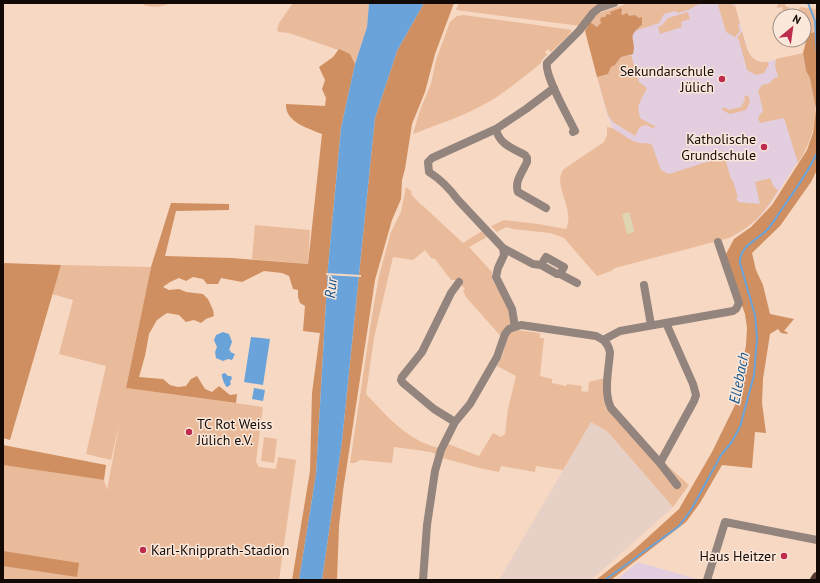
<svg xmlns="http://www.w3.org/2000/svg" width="820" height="583" viewBox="0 0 820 583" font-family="'PT Sans',sans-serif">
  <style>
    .commercial { fill: #e7d0c5 }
    .education { fill: #e2cede }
    .green { fill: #e9bb9b; fill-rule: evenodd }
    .forest { fill: #cf8f60 }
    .sand { fill: #dfd5b1 }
    .water { fill: #6aa3d9 }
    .pier { fill: #f7d8c3 }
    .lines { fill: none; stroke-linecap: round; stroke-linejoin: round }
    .stream { stroke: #6aa3d9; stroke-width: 2 }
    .minor { stroke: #93847e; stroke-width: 8 }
    .major { stroke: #543c32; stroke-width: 10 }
    .poi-dot { fill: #bd2c4c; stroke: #fbe8db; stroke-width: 1.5 }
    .labels { text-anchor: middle; stroke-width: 3; stroke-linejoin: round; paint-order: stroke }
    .poi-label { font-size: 14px; fill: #140a05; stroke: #fbe8db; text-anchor: end }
    .water-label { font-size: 15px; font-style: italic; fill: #1a578a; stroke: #fbe8db }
  </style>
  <rect width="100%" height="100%" fill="#f7d8c3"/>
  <path class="commercial" d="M591 422 607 431 673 507 591 580H499Z"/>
  <path class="education" d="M629 3H734L749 54 754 60 762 62H767L803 53 813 102 804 152 769 206 758 219 742 231 730 237 633 232 586 245 596 159 614 131 607 114 597 77 588 28 593 19Z
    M638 562 700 580H616Z"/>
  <path class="green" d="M141 3H170C163 7 148 9 141 3Z
    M293 3H369L367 27 355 64 350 54 289 33 279 32 277 30 279 23Z
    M459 3H602L581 26 456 10Z
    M629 3H701L688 10 678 13 675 11 664 14 659 23 635 31 642 25 639 18 623 15 620 14 621 12 611 15 597 27 590 22 599 13Z
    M720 3H732L733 6 735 5 740 24 738 25 740 31 735 37 726 32 718 5Z
    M778 3H785L786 7H789V16H784L782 7 777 8Z
    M800 7 817 9V35L815 32 808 34 806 41 804 33V16H799L798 11Z
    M688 12 690 19 681 22 682 27 660 34 658 27 662 25 668 18Z
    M464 15 572 30 568 36 551 52 548 49 545 52 547 55 541 61V63C525 76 509 89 492 100 467 115 439 124 413 134L420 110 431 84 436 60 450 22 457 16Z
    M742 31C746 45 748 64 767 62L769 64 764 73 756 75 747 70 739 40 737 38Z
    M803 53C804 59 804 66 806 71 807 74 810 76 811 79 820 109 815 137 798 163L784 118 760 123 758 118 763 110 758 91 762 85 770 83 773 79 778 77 775 65 776 59Z
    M631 55 639 82 647 88 638 106 640 118 656 127 652 128 646 125 640 127 635 136 613 122 608 115 597 77 608 74 611 67 615 65 621 57Z
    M748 95 750 102 746 110 730 114 722 110 724 107 729 110 741 107 745 100 744 97Z
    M607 127C618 128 625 139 636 142 642 144 646 142 652 145L661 170 669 174 713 160 714 162 720 152 723 151 731 179 733 181 738 197 736 198 738 202 760 204 755 182 770 178 774 187 778 190C765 213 753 226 729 238L615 268 611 271 597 276 564 238 550 233 513 229 506 227 497 232 491 226 504 220 538 224 566 229C576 209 551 184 564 169L604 142 607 135ZM629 212 634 231 627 234V233Z
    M406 187 412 192 411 194 421 205H422L463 243 482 231 487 237 469 247 492 272V279L507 305 510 321 517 330 540 333V338H544L540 376 552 379V383L566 386 567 384 582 386 581 391 588 392 589 382 605 378V397L680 485 668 466 689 485 673 507 607 431 591 422 563 470 536 466 535 472 501 466 499 472 479 468 443 458 431 452 394 447 392 463 360 460 355 463H350L371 322 379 276 391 232 401 212ZM425 250 431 258 435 259 451 280H457L465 289 463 291 466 297 506 342 503 354 497 366 516 376 508 409 505 434 501 437 493 433 479 456 448 444 445 449C410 444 389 418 366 394L374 338 393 257 413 260Z
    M255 225 310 230 308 264 252 259Z
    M61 265 151 267 126 388 263 407 256 462 259 467 276 469 278 457 296 460 279 580H3V465L104 480 107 490 120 420 111 460 86 454 106 366 59 354 73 300 52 294Z
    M264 437 277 439 274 463 261 461Z"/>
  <path class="forest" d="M424 3H454L435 54 425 92 412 124 405 169 402 180 401 199 392 220 375 280 343 491 339 526 337 580H322L342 441 375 118 397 51Z
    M621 8 622 10 621 14 623 15 627 13 629 16 635 15 639 18 642 17V25C625 38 637 38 633 54L621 57 615 65 611 67 608 74 597 77 585 31 590 22 597 27 601 23 600 19 602 17H605L607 14 611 15 610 12Z
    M815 32 817 35V170L811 182 780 226 752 253 756 270 763 285 770 314 794 319 784 331 787 332 788 334 781 333 778 329 770 334 763 379 762 403 766 433 755 432 752 468 722 465 700 503 686 522 611 580H596L635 549 679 509 712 452 736 403 746 345 747 328 745 314 725 256 734 239 751 227 772 205 807 150 813 133 816 109 810 78 806 71 803 53 808 34Z
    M339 49 350 54 355 64 341 128 328 267 316 474 299 580H292L310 471 312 393 320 333 303 331 305 306 300 303 298 297V290L293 289 289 276 282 273 264 271 242 282 221 278 218 284H207L203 279 193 277 186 281 179 278 170 282 163 287 169 290 179 289 186 292 203 294 208 299 213 310 214 316 206 319 201 323 194 320 186 322 179 315 167 313 157 320 149 334 145 356 139 377 163 379 170 385 178 387 186 386 191 379 197 376 205 389 212 392 219 386 230 395 237 394 236 403 126 388 151 267 171 203 229 204V210L176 211 165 256 232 258 308 264 322 134C308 128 285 122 286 104L325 106 326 98 322 89 325 80 319 67 333 57Z
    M3 263 61 265 10 440 3 438Z
    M3 445 106 465 104 480 3 465Z
    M3 551 79 563 77 577 3 566Z"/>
  <path class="sand" d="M629 212 634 232 627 234 622 214Z"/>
  <path class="water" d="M369 3H424L397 51 375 118 342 441 322 580H299L316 474 328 267 341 128 355 64 367 27Z
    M223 332 229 334 232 342 229 350 231 351 230 352 235 354 232 360 228 359 223 361 216 358 215 352 217 347 214 340 216 335Z
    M251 337 270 339 263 385 244 382Z
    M225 373 228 376H231L232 378 230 382 231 384 229 386 227 387C225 386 221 376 222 374Z
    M254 388 265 390 263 401 252 399Z"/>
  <path class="pier" d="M326 273 361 275V277L326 275Z"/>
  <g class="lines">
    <path class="stream" d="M808 3 815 21 817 54
      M605 580 679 526 691 510 721 455 731 443 740 427 754 375 757 338 755 315 740 263C739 247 755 241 766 231 773 224 778 214 784 206 796 189 808 172 817 153"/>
    <path class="minor" d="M496 129C499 144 512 148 525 155L527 158V162C523 171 514 182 518 192L546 208
      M573 132 575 131C569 118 544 75 547 63L579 31 593 13 599 8 614 3
      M503 248 533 264 541 265 557 274H560L577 283
      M541 265 546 257 564 267 560 274
      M644 285 651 325
      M515 327 512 309 496 277 498 268 504 255 503 248 458 200C450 189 440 179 429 172L428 162 432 158 496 129 526 109 554 88
      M603 340 620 331 733 311 736 309 739 303 718 242
      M455 422 434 409 403 383 401 380 402 377 422 352 451 293 459 282
      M660 463 694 401 696 395 693 384 666 323
      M423 580 427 525 435 471 441 450 455 422 470 404 497 357 505 334 509 329 521 325 596 336C604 340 608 343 610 352 609 369 603 392 611 408L660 463 677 485
      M707 580 725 522 817 540"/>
    <path class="major" d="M815 580 817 577"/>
  </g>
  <g class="poi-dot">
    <circle cx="722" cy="79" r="4"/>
    <circle cx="764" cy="147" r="4"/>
    <circle cx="189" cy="432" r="4"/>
    <circle cx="143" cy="550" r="4"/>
    <circle cx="784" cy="556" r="4"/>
  </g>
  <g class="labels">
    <g class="poi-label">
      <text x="714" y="76">Sekundarschule<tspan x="714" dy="16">Jülich</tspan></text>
      <text x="756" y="144">Katholische<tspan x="756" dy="16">Grundschule</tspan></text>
      <text x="197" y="429" text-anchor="start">TC Rot Weiss<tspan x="197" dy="16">Jülich e.V.</tspan></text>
      <text x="151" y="555" text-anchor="start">Karl-Knipprath-Stadion</text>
      <text x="776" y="561">Haus Heitzer</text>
    </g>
    <g class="water-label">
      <text transform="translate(331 288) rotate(-85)" y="5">Rur</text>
      <text transform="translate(739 378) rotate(-79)" y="5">Ellebach</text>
    </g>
  </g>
  <rect width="820" height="583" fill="none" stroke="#140a05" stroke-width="8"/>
  <g transform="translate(792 28) rotate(29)"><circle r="19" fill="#fbe8db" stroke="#9f8f85"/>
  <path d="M0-3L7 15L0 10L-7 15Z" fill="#bd2c4c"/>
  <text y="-6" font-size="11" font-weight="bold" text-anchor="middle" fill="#140a05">N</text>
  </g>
</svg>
